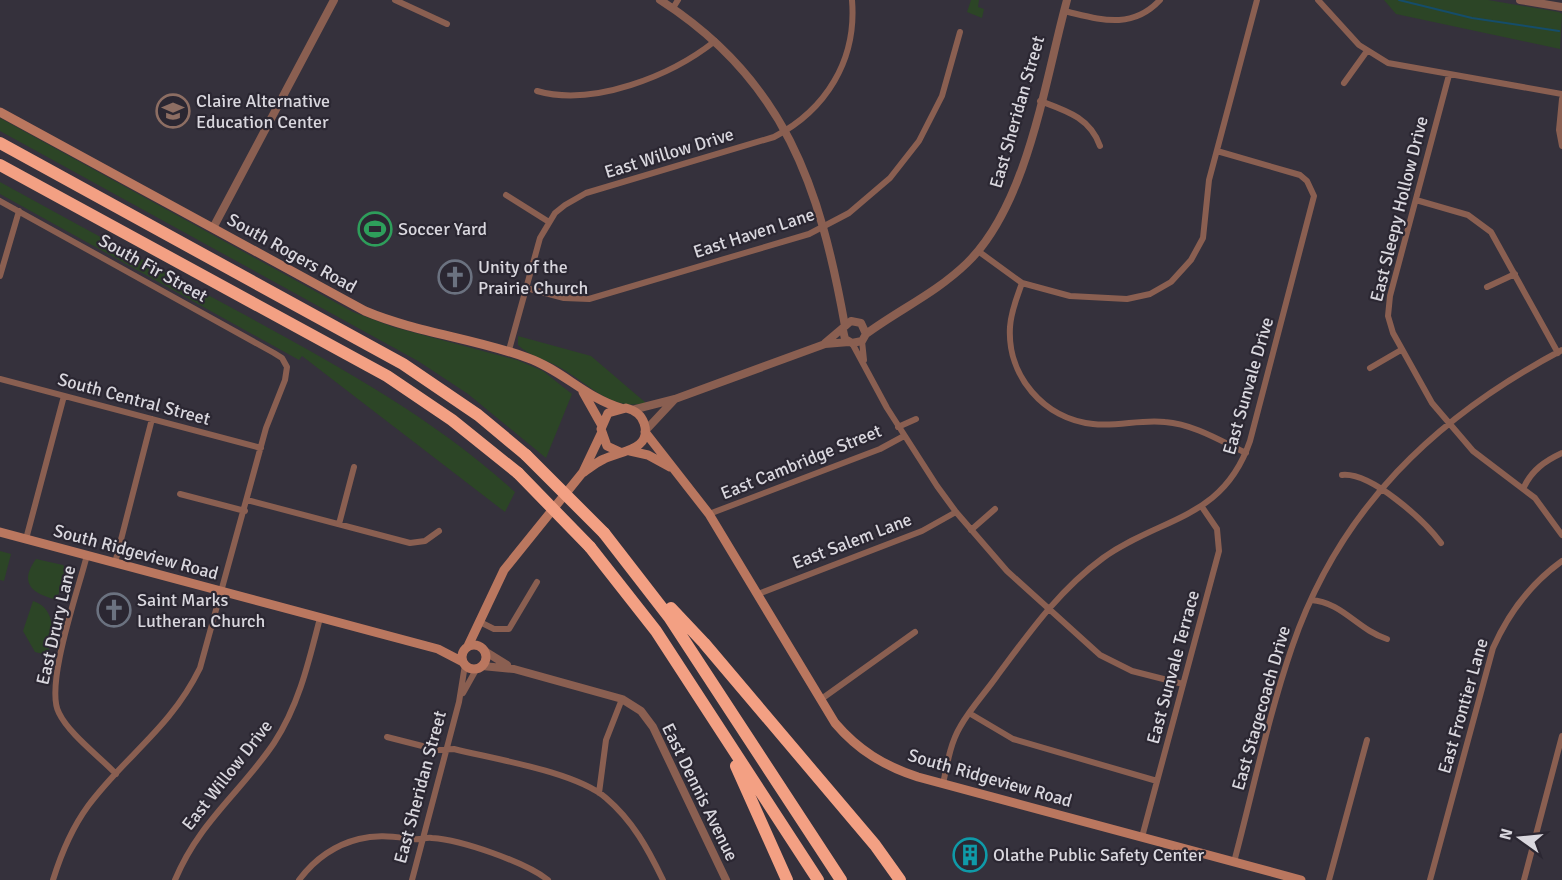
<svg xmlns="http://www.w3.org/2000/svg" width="1562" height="880" viewBox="0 0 1562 880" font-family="Signika,sans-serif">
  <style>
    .green { fill: #2c4526 }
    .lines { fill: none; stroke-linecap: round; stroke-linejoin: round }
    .stream { stroke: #154d6a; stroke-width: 2 }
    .minor { stroke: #8a5f51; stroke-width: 6 }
    .tertiary { stroke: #8a5f51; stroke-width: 8 }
    .secondary { stroke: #ba775f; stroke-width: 9 }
    .motorway { stroke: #f3a083; stroke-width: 12 }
    .motorway-bridge { stroke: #f3a083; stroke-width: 12 }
    .labels { text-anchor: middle; stroke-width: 4.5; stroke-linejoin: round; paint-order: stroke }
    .poi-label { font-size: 18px; fill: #d9d7de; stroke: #2b2732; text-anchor: start }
    .street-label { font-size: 18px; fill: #d9d7de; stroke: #2b2732 }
  </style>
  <rect width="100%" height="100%" fill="#35313c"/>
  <path class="green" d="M971 0H979L978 7 984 9 982 18 967 12Z
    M1384 0H1488L1559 12 1562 14 1560 49 1396 14Z
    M0 118 353 312 393 327 517 360 543 371 572 394 546 458 468 394 418 361 0 131Z
    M0 182C82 227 163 271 245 315 340 367 434 418 515 492L505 512 302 356 299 360 0 194Z
    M518 336 591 356 646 403C609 411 589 383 559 367 545 359 529 356 518 345Z
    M0 551 11 554 4 581 0 580Z
    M36 559 63 565 65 568 57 600C33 594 18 584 36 559Z
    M33 601C56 608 55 636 47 655L35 652 23 631Z"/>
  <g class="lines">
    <path class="stream" d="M1399 0 1472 18 1559 31"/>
    <path class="minor" d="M395 0 447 24
      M1318 0 1359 45 1388 63 1562 94
      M673 8 678 0
      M1064 11C1099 19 1131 31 1160 0
      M1449 75 1390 296 1388 316 1393 333 1432 403 1473 451 1535 498 1562 535
      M1344 83 1367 51
      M537 91C593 107 671 76 715 41
      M1562 99 1559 130 1562 146
      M1040 101C1067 111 1090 118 1100 146
      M506 195 549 222
      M1416 200 1468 215 1491 232 1558 353
      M0 201 274 353 282 358 287 367 285 380 266 428 200 668C170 729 126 755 88 806 72 828 61 854 53 880
      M978 251 1022 283 1070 296 1127 299 1150 294 1171 282 1191 260 1203 238 1209 180 1257 0
      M0 276 19 211
      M1022 283C1017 297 1011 311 1010 327 1007 376 1044 419 1093 424 1117 427 1141 419 1165 422 1193 424 1221 441 1246 453
      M1487 287 1515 274
      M526 288 564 298 589 299 809 234 849 213 890 178 919 141 942 96 960 32
      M862 341 864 360
      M852 343 887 408 937 486 956 512 1007 571 1100 655 1132 671 1183 684
      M509 350 540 238 555 213 565 205 586 193 774 137C826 110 857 60 852 0
      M1370 368 1401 350
      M0 379 261 448
      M898 427 916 419
      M1342 475C1371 472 1424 520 1441 543
      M1524 487C1532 470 1545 461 1562 453
      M180 494 245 511
      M247 500 410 543 425 541 439 531
      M709 514 880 449 904 436
      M339 524 354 467
      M971 530 995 509
      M26 539 64 396
      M87 555C79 588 44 686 59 713 69 734 100 757 116 774
      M115 563 152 419
      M758 594 922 531 956 512
      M1311 600C1342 602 1358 630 1387 639
      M480 622 494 629H509L537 582
      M463 693 477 668
      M820 700 915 632
      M969 713 1013 739 1157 781
      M387 737 438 750 454 749C494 759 576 772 606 798 633 821 648 849 663 880
      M943 784C947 765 950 744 960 727 970 709 985 693 997 676 1029 633 1059 590 1103 558 1162 516 1223 520 1250 441L1314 196 1307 181 1300 175 1217 151
      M599 793 606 740 622 699
      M1142 837 1219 551 1217 529 1202 507
      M1234 862C1253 791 1268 717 1292 647 1339 509 1435 417 1562 350
      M175 880C199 822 241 792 274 743 299 705 309 661 320 618
      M299 880C314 860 335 845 359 839 378 834 395 837 414 839 420 840 426 837 432 838 462 840 525 862 548 880
      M412 880 459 702 465 665
      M1329 880 1367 740
      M1430 880 1493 648C1509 612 1530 584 1562 561
      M1524 880 1562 736"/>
    <path class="tertiary" d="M660 0C785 80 820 187 845 326
      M1520 0 1562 7
      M213 228 334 0
      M866 334C900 309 936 293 967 263 1028 204 1045 80 1067 0
      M825 343 851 321 861 323 866 334 862 341 852 343 845 339 843 330
      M632 410 675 399 825 344 849 342
      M645 431 674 400
      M486 652 507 665
      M482 666 514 669 622 699 641 711 653 727 726 880"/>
    <path class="secondary" d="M0 112 365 311C417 333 475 338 528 358 562 370 586 398 621 408
      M583 392 601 424
      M645 432 709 514 835 723C858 750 884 766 918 777L1301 880
      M630 451 648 455 670 467
      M584 472C591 467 597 462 604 459 620 451 653 450 644 423 641 414 634 410 626 408L608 413 601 429 607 446 620 452
      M0 532 438 649 463 662
      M462 657a12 12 0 1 1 24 0a12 12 0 1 1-24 0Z
      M468 646 504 570 583 472 601 434"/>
    <path class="motorway" d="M0 143 403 364 478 415 526 455
      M0 165 387 376 452 420 518 473
      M604 533 669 617 841 880
      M590 547 656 631 818 880
      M671 608 704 643 875 845 900 880
      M736 766 787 880"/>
    <path class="motorway-bridge" d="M526 455 604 533
      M518 473 590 547"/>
  </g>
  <defs>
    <g id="school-ring" transform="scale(1.725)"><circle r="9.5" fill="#2b2732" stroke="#8d6e63" stroke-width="1.5"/><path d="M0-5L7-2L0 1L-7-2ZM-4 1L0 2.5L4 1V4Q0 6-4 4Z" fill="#8d6e63"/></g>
    <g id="stadium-ring" transform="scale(1.725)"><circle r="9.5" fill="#2b2732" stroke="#2e9e5b" stroke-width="1.5"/><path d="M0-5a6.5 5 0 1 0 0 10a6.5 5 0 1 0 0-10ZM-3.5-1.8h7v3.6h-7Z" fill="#2e9e5b"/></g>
    <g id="church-ring" transform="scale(1.725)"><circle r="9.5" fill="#2b2732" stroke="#6b7280" stroke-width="1.5"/><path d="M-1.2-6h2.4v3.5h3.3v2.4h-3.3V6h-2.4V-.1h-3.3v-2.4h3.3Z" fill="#6b7280"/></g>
    <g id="building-ring" transform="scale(1.725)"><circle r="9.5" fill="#2b2732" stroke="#0f9aa8" stroke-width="1.5"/><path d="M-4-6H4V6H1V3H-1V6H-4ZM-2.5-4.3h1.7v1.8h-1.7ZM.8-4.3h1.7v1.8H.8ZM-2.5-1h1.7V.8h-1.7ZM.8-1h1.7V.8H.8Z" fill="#0f9aa8"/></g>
  </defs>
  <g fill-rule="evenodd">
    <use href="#school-ring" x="173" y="111"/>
    <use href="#stadium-ring" x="375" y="229"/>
    <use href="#church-ring" x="455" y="277"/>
    <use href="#church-ring" x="114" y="610"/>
    <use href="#building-ring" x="970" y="855"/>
  </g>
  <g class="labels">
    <g class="poi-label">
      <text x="196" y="107">Claire Alternative<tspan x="196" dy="21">Education Center</tspan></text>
      <text x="398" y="235">Soccer Yard</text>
      <text x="478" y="273">Unity of the<tspan x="478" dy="21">Prairie Church</tspan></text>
      <text x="137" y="606">Saint Marks<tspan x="137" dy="21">Lutheran Church</tspan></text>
      <text x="993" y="861">Olathe Public Safety Center</text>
    </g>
    <g class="street-label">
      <text transform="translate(1017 112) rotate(-74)" y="6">East Sheridan Street</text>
      <text transform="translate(669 153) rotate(-17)" y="6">East Willow Drive</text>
      <text transform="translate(1399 209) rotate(-76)" y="6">East Sleepy Hollow Drive</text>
      <text transform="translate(754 233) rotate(-18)" y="6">East Haven Lane</text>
      <text transform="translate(292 253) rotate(29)" y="6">South Rogers Road</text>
      <text transform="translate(153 268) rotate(29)" y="6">South Fir Street</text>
      <text transform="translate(1248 386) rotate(-74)" y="6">East Sunvale Drive</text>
      <text transform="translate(134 399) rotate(15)" y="6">South Central Street</text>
      <text transform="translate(801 462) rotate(-22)" y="6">East Cambridge Street</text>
      <text transform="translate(852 541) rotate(-21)" y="6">East Salem Lane</text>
      <text transform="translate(136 552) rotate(15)" y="6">South Ridgeview Road</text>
      <text transform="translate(56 625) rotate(-77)" y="6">East Drury Lane</text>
      <text transform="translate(1173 667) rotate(-75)" y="6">East Sunvale Terrace</text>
      <text transform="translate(1463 706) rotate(-74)" y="6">East Frontier Lane</text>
      <text transform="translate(1261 708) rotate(-74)" y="6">East Stagecoach Drive</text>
      <text transform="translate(227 775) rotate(-52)" y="6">East Willow Drive</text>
      <text transform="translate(990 778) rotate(16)" y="6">South Ridgeview Road</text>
      <text transform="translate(420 787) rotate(-75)" y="6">East Sheridan Street</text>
      <text transform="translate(700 792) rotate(64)" y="6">East Dennis Avenue</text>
    </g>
  </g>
  <g transform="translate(1520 838) rotate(285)" stroke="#2b2732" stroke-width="4.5" paint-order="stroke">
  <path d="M0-4.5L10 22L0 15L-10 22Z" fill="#d9d7de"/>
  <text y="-9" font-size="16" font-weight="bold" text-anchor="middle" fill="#d9d7de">N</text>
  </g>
</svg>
